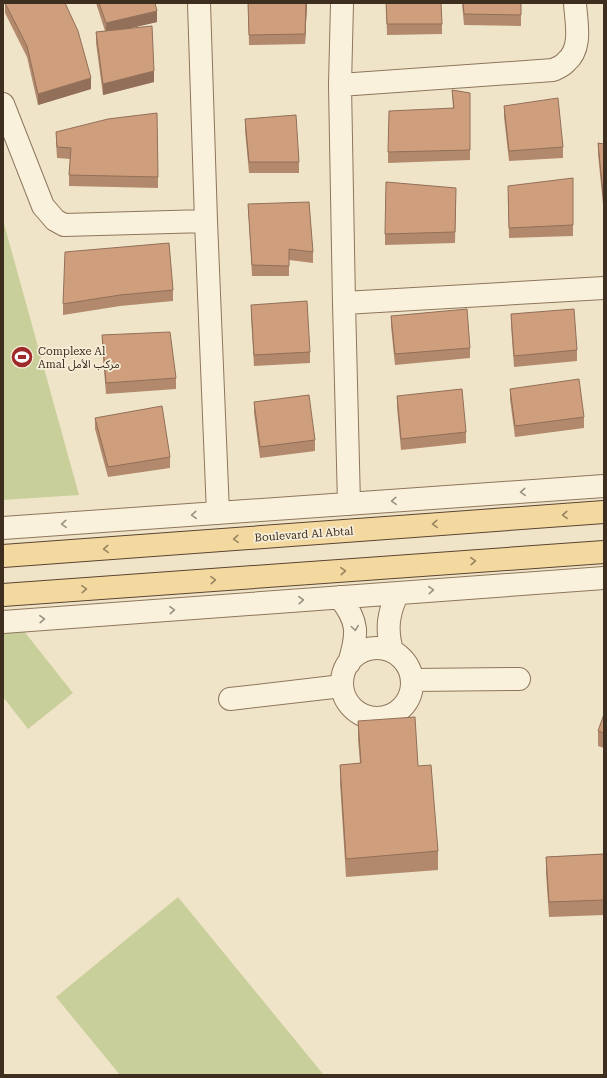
<svg xmlns="http://www.w3.org/2000/svg" width="607" height="1078" viewBox="0 0 607 1078" font-family="'Roboto Serif','Noto Sans Arabic',serif">
  <style>
    .green { fill: #c9cf9b }
    .lines { fill: none; stroke-linecap: round; stroke-linejoin: round }
    .minor-casing { stroke: #8d765c; stroke-width: 24 }
    .major-casing { stroke: #5b4430; stroke-width: 24 }
    .minor { stroke: #faf1dc; stroke-width: 22 }
    .major { stroke: #f3d9a0; stroke-width: 22 }
    .wall { fill: #b2896c }
    .shaded-wall { fill: #916f58 }
    .building { fill: #cf9f7d; stroke: #916f58 }
    .oneway { stroke: #9c907e }
    .oneway2 { stroke: #988460 }
    .labels { text-anchor: middle; stroke-width: 3.5; stroke-linejoin: round; paint-order: stroke }
    .poi-label { font-size: 11px; fill: #3d2e20; stroke: #f7eed8; text-anchor: start }
    .street-label { font-size: 11px; fill: #3d2e20; stroke: #f7eed8 }
  </style>
  <rect width="100%" height="100%" fill="#f0e4c8"/>
  <path class="green" d="M3 220 79 495 3 500Z
    M16 621 73 693 28 729 3 697V631Z
    M178 897 323 1074 321 1075H120L56 997Z"/>
  <g class="lines">
    <g class="minor-casing">
      <path id="minor" d="M199 3 206 221 218 513
        M342 3 340 85 344 303 349 504
        M340 85 553 70C557 68 563 66 566 62 583 48 576 22 575 3
        M3 104 43 206 55 220 64 225 206 221
        M344 303 604 288
        M3 528 604 486
        M339 597C359 621 358 634 349 663
        M3 622 604 578
        M342 683a35 35 0 1 1 70 0a35 35 0 1 1-70 0Z
        M392 651C386 629 388 613 398 593
        M412 680 519 679
        M230 699 342 686"/>
    </g>
    <g class="major-casing">
      <path id="major" d="M3 556 604 512
        M3 595 604 552"/>
    </g>
    <use href="#minor" class="minor"/>
    <use href="#major" class="major"/>
  </g>
  <path class="wall" d="M5 3H65L91 89 38 105 27 57 5 13Z
    M96 3H155L157 22 126 29 154 82 103 95 96 43V32L105 31Z
    M248 3H307L305 44 249 45Z
    M386 3 442 24V34L387 35Z
    M462 3H521V26L464 25Z
    M452 90 470 93V160L388 163V152L453 108Z
    M504 106 563 147V158L509 161 504 117Z
    M245 119 299 162V173H249L245 130Z
    M56 132 158 177V188L69 186V175L70 159 57 158 56 143Z
    M598 143 604 144V215L598 154Z
    M573 178V236L509 238 508 197Z
    M456 199 455 243 385 245V234Z
    M248 204 313 252V263L289 260V276H252Z
    M169 243 173 290V301L120 306 63 315V304Z
    M251 305 310 352V363L254 366 251 316Z
    M511 314 577 350V361L514 367 511 325Z
    M391 316 470 348V358L395 365 391 326Z
    M102 335 176 378V389L106 394 102 346Z
    M510 389 584 417V428L515 437 510 399Z
    M397 396 466 432V443L401 450 397 407Z
    M254 402 315 440V451L260 458 254 413Z
    M95 418 170 457V468L108 477 95 429Z
    M604 714V748L598 746V731Z
    M358 721 418 766 438 851V870L346 877 340 783V765L360 763 358 740Z
    M604 854V915L549 917 546 873V857Z"/>
  <path class="shaded-wall" d="M306 3H307L305 44V34Z
    M157 11V22L106 34V23Z
    M154 71V82L103 95V84Z
    M91 78V89L38 105V94Z"/>
  <path class="building" d="M5 3H65L78 31 91 78 38 94 27 46Z
    M99 3H155L157 11 106 23Z
    M248 3H306L305 34 249 35Z
    M386 3H441L442 24H387Z
    M463 3H521V15L464 14Z
    M152 26 154 71 103 84 96 32Z
    M452 90 470 93V150L388 152 389 111 454 108Z
    M558 98 563 147 509 151 504 106Z
    M157 113 158 177 69 175 71 148 57 147 56 132 108 119Z
    M296 115 299 162H249L245 119Z
    M598 143 604 144V204Z
    M573 178V225L509 228 508 186Z
    M386 182 456 188 455 232 385 234Z
    M309 202 313 252 289 249V266L252 265 248 204Z
    M169 243 173 290 120 295 63 304 65 252Z
    M307 301 310 352 254 355 251 305Z
    M467 309 470 348 395 354 391 316Z
    M574 309 577 350 514 356 511 314Z
    M170 332 176 378 106 383 102 335Z
    M579 379 584 417 515 426 510 389Z
    M462 389 466 432 401 439 397 396Z
    M309 395 315 440 260 447 254 402Z
    M162 406 170 457 108 467 95 418Z
    M604 714V733L598 731Z
    M415 717 418 766 431 765 438 851 346 859 340 765 361 763 358 721Z
    M604 854V900L549 902 546 857Z"/>
  <defs><path id="oneway-chevron" d="M-2-3.5L2.5 0L-2 3.5" fill="none" stroke-width="1.6" stroke-linecap="round" stroke-linejoin="round"/></defs>
  <g class="oneway">
    <use href="#oneway-chevron" transform="translate(523 492) rotate(176)"/>
    <use href="#oneway-chevron" transform="translate(394 501) rotate(176)"/>
    <use href="#oneway-chevron" transform="translate(194 515) rotate(176)"/>
    <use href="#oneway-chevron" transform="translate(64 524) rotate(176)"/>
    <use href="#oneway-chevron" transform="translate(431 590) rotate(-4)"/>
    <use href="#oneway-chevron" transform="translate(301 600) rotate(-4)"/>
    <use href="#oneway-chevron" transform="translate(172 610) rotate(-4)"/>
    <use href="#oneway-chevron" transform="translate(42 619) rotate(-4)"/>
    <use href="#oneway-chevron" transform="translate(355 628) rotate(82)"/>
  </g>
  <g class="oneway2">
    <use href="#oneway-chevron" transform="translate(565 515) rotate(176)"/>
    <use href="#oneway-chevron" transform="translate(435 524) rotate(176)"/>
    <use href="#oneway-chevron" transform="translate(236 539) rotate(176)"/>
    <use href="#oneway-chevron" transform="translate(106 549) rotate(176)"/>
    <use href="#oneway-chevron" transform="translate(473 561) rotate(-4)"/>
    <use href="#oneway-chevron" transform="translate(343 571) rotate(-4)"/>
    <use href="#oneway-chevron" transform="translate(213 580) rotate(-4)"/>
    <use href="#oneway-chevron" transform="translate(84 589) rotate(-4)"/>
  </g>
  <defs>
    <g id="stadium-disc" transform="scale(1.15)"><circle r="9.5" fill="#9e2a2b" stroke="#f7eed8"/><path d="M0-5a6.5 5 0 1 0 0 10a6.5 5 0 1 0 0-10ZM-3.5-1.8h7v3.6h-7Z" fill="#fff"/></g>
  </defs>
  <g fill-rule="evenodd">
    <use href="#stadium-disc" x="22" y="357"/>
  </g>
  <g class="labels">
    <g class="poi-label">
      <text x="38" y="355">Complexe Al<tspan x="38" dy="13">Amal مركب الأمل</tspan></text>
    </g>
    <g class="street-label">
      <text transform="translate(304 534) rotate(-4)" y="4">Boulevard Al Abtal</text>
    </g>
  </g>
  <rect width="607" height="1078" fill="none" stroke="#3d2e20" stroke-width="8"/>
</svg>
